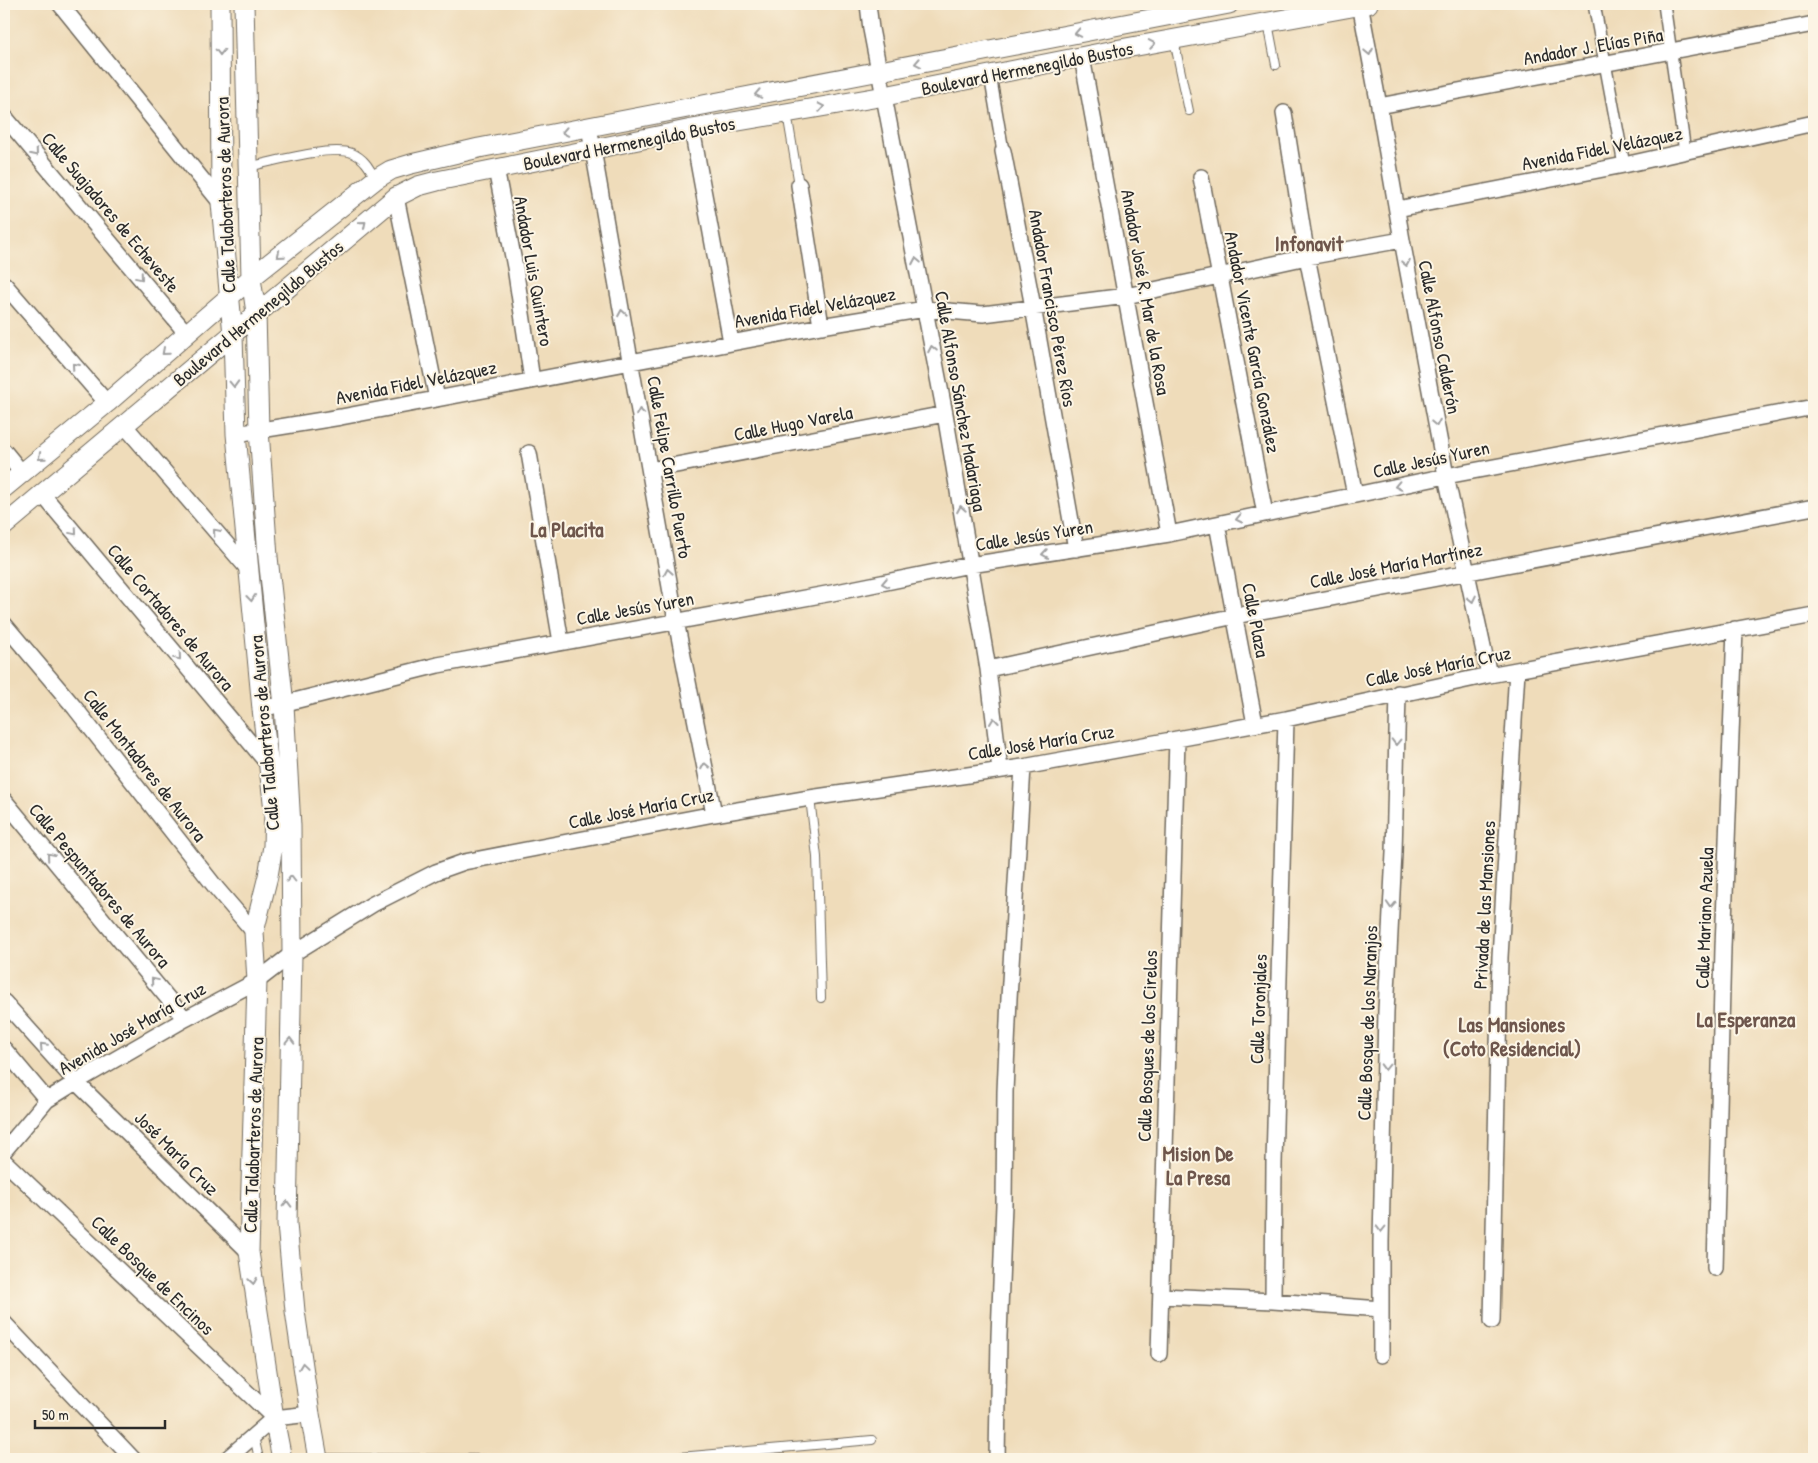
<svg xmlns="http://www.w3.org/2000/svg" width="1818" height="1463" viewBox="0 0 1818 1463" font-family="'Patrick Hand',sans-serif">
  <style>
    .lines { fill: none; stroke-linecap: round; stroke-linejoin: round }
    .service-casing { stroke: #70695d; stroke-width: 10 }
    .pedestrian-casing { stroke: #70695d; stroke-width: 14 }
    .minor-casing { stroke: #70695d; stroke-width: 18 }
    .tertiary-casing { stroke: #70695d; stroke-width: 21 }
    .service { stroke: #fff; stroke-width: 8 }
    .pedestrian { stroke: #fff; stroke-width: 11 }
    .minor { stroke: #fff; stroke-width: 15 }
    .tertiary { stroke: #fff; stroke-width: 19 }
    .oneway { stroke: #a0a0a0 }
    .labels { text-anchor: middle; stroke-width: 4; stroke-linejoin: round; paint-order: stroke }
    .street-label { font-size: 19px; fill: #2b2b2b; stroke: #fcf5e5 }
    .quarter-label { font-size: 21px; font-weight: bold; fill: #6e564c; stroke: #fcf5e5 }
  </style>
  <rect width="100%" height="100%" fill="#fcf5e5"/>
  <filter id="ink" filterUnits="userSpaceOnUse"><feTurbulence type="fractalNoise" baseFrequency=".02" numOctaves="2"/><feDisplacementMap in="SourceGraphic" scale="10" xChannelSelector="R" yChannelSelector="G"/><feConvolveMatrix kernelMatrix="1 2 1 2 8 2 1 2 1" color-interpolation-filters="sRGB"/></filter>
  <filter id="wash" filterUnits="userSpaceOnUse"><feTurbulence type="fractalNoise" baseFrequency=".0096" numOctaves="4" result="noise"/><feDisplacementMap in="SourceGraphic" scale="20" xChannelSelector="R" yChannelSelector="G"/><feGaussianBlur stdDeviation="1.12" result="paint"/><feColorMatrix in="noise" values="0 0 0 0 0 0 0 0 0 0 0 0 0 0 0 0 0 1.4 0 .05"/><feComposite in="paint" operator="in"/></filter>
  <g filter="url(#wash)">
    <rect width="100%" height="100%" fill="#efdcba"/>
  </g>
  <g filter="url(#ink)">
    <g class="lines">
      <g class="service-casing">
        <path id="service" d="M1268 23 1276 65
          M1174 40 1189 111
          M787 113 799 185
          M248 167C271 162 331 145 352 153 364 158 369 167 375 178
          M810 798 817 857 821 998
          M254 1436 259 1459
          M318 1458 491 1459
          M657 1459 872 1440"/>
      </g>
      <g class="pedestrian-casing">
        <path id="pedestrian" d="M1594 4 1624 165
          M1664 4 1685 152
          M990 75 1003 151"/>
      </g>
      <g class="minor-casing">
        <path id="minor" d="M60 4 221 203
          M868 4 871 29 945 414 988 669 1000 770
          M1360 4 1379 106 1402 240 1446 476 1489 675
          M1082 57 1169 534
          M1379 106 1814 24
          M1284 113 1307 257 1355 495
          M4 116 187 334
          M589 127 676 621 714 814
          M692 129 731 342
          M1003 151 1033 307 1076 549
          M496 169 515 267 532 380
          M1201 177 1265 514
          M799 185 821 326
          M396 197 437 399
          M1397 209 1624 165 1814 123
          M4 284 107 403
          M125 426 248 569
          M236 434 341 417 821 326 925 309 983 314 1126 296 1307 257 1402 240
          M4 451 22 473
          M529 453 561 642
          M650 470 945 414
          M43 495 268 764
          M1217 524 1255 724
          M4 624 75 708 217 889 254 932
          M988 669 1235 616 1814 507
          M262 709 438 665 832 593 970 565 1169 534 1446 476 1814 407
          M4 800 185 1019
          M4 1002 76 1082 249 1252
          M4 1049 47 1100
          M4 1151 47 1100 76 1082 185 1019 257 981 292 954 373 904 436 872 464 862 714 814 810 798 1023 767 1177 739 1286 719 1489 675 1814 615
          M4 1161 274 1418
          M1715 1268 1723 948 1735 629
          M1161 1296 1273 1301 1381 1309
          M1273 1301 1274 1163 1286 719
          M1492 1321 1500 957 1517 670
          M4 1323 133 1459
          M1159 1354 1177 739
          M1381 1355V1242L1386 1011 1394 853 1398 693
          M274 1418 310 1414
          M227 1459 274 1418
          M997 1459 999 1336 1004 1204 1005 1092 1009 998 1023 767"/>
      </g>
      <g class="tertiary-casing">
        <path id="tertiary" d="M220 4 221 203 233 335 236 434 262 709 274 810 273 846 268 876 254 932 257 981 249 1252 274 1418 282 1459
          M244 4 251 278 256 313 259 430 268 557 284 705 291 826 292 954 287 1224 295 1311 310 1414 318 1459
          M4 488 107 403 251 278 376 179 391 170 411 164 479 148 1229 4
          M4 526 396 197 418 186 437 181 692 129 885 96 1115 50 1368 4"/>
      </g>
      <use href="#service" class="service"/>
      <use href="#pedestrian" class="pedestrian"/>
      <use href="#minor" class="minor"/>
      <use href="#tertiary" class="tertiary"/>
    </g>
    <defs><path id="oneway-chevron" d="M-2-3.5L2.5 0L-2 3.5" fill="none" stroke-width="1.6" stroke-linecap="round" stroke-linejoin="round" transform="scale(1.25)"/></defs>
    <g class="oneway">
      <use href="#oneway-chevron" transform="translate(1078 33) rotate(169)"/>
      <use href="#oneway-chevron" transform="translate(1152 44) rotate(-10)"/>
      <use href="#oneway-chevron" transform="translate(220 52) rotate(90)"/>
      <use href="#oneway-chevron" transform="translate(1369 52) rotate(79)"/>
      <use href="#oneway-chevron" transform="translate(918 63) rotate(169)"/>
      <use href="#oneway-chevron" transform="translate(758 94) rotate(169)"/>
      <use href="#oneway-chevron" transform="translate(821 107) rotate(-10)"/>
      <use href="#oneway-chevron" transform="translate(565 132) rotate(169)"/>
      <use href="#oneway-chevron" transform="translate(35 153) rotate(50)"/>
      <use href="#oneway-chevron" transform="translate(363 224) rotate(-40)"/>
      <use href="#oneway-chevron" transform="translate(280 255) rotate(141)"/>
      <use href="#oneway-chevron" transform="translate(916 261) rotate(-101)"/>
      <use href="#oneway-chevron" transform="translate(1406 263) rotate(79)"/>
      <use href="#oneway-chevron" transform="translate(140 277) rotate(50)"/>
      <use href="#oneway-chevron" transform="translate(622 313) rotate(-100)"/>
      <use href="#oneway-chevron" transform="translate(932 349) rotate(-101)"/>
      <use href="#oneway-chevron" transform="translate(165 352) rotate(139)"/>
      <use href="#oneway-chevron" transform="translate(75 366) rotate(-131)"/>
      <use href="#oneway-chevron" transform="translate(234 384) rotate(88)"/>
      <use href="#oneway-chevron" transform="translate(640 412) rotate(-100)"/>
      <use href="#oneway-chevron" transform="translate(1436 423) rotate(79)"/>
      <use href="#oneway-chevron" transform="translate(41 457) rotate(141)"/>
      <use href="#oneway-chevron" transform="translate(1398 486) rotate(168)"/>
      <use href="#oneway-chevron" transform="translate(961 509) rotate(-100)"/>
      <use href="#oneway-chevron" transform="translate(1239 519) rotate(168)"/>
      <use href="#oneway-chevron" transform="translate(74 532) rotate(50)"/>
      <use href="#oneway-chevron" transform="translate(216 532) rotate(-131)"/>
      <use href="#oneway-chevron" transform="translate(1045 554) rotate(171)"/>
      <use href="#oneway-chevron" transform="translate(668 572) rotate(-100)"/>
      <use href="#oneway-chevron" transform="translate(885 583) rotate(169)"/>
      <use href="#oneway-chevron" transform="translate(251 598) rotate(84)"/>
      <use href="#oneway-chevron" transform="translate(1472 599) rotate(78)"/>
      <use href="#oneway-chevron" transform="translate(178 657) rotate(50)"/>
      <use href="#oneway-chevron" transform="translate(994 721) rotate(-97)"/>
      <use href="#oneway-chevron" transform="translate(1396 742) rotate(91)"/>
      <use href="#oneway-chevron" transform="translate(705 766) rotate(-101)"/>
      <use href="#oneway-chevron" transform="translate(50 856) rotate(-130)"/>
      <use href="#oneway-chevron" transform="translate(291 879) rotate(-90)"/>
      <use href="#oneway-chevron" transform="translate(1391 905) rotate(93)"/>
      <use href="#oneway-chevron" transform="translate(154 981) rotate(-130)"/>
      <use href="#oneway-chevron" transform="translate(290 1041) rotate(-89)"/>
      <use href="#oneway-chevron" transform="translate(43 1046) rotate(-133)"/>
      <use href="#oneway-chevron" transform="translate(1385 1067) rotate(91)"/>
      <use href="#oneway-chevron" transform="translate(287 1204) rotate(-89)"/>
      <use href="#oneway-chevron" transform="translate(1381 1229) rotate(91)"/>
      <use href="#oneway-chevron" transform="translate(253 1281) rotate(81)"/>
      <use href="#oneway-chevron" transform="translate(303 1366) rotate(-98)"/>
    </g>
  </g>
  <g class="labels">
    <g class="street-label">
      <text transform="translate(1593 46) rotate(-10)" y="7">Andador J. Elías Piña</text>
      <text transform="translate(1027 68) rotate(-11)" y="7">Boulevard Hermenegildo Bustos</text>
      <text transform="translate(629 143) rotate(-11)" y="7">Boulevard Hermenegildo Bustos</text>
      <text transform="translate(1602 148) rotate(-11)" y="7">Avenida Fidel Velázquez</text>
      <text transform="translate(225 195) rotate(-92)" y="7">Calle Talabarteros de Aurora</text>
      <text transform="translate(111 212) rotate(50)" y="7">Calle Suajadores de Echeveste</text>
      <text transform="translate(534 271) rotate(80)" y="7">Andador Luis Quintero</text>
      <text transform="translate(1146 292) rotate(80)" y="7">Andador José R. Mar de la Rosa</text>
      <text transform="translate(815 307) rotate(-10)" y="7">Avenida Fidel Velázquez</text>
      <text transform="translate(1053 308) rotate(80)" y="7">Andador Francisco Pérez Ríos</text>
      <text transform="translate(258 313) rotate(-40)" y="7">Boulevard Hermenegildo Bustos</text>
      <text transform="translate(1440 337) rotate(79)" y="7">Calle Alfonso Calderón</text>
      <text transform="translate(1253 342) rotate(79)" y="7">Andador Vicente García González</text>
      <text transform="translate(416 382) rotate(-11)" y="7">Avenida Fidel Velázquez</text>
      <text transform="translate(961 401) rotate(80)" y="7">Calle Alfonso Sánchez Madariaga</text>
      <text transform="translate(793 423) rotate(-11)" y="7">Calle Hugo Varela</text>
      <text transform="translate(1431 459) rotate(-12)" y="7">Calle Jesús Yuren</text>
      <text transform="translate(670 467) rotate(80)" y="7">Calle Felipe Carrillo Puerto</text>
      <text transform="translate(1034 535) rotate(-9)" y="7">Calle Jesús Yuren</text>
      <text transform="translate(1396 565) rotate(-11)" y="7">Calle José María Martínez</text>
      <text transform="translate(635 608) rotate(-10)" y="7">Calle Jesús Yuren</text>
      <text transform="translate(171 617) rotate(50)" y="7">Calle Cortadores de Aurora</text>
      <text transform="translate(1256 620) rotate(79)" y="7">Calle Plaza</text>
      <text transform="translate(1438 666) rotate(-11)" y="7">Calle José María Cruz</text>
      <text transform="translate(264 733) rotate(-95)" y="7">Calle Talabarteros de Aurora</text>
      <text transform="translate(1041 742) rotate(-9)" y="7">Calle José María Cruz</text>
      <text transform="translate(145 765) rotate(52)" y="7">Calle Montadores de Aurora</text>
      <text transform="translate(641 808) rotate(-11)" y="7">Calle José María Cruz</text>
      <text transform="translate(100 885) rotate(50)" y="7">Calle Pespuntadores de Aurora</text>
      <text transform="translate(1484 905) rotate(-87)" y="7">Privada de las Mansiones</text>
      <text transform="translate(1704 918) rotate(-88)" y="7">Calle Mariano Azuela</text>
      <text transform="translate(1258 1009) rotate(-88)" y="7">Calle Toronjales</text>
      <text transform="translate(1367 1023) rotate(-88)" y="7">Calle Bosque de los Naranjos</text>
      <text transform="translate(132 1028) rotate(-30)" y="7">Avenida José María Cruz</text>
      <text transform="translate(1147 1046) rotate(-88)" y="7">Calle Bosques de los Cirelos</text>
      <text transform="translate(253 1135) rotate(-88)" y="7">Calle Talabarteros de Aurora</text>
      <text transform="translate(177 1153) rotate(45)" y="7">José María Cruz</text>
      <text transform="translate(153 1275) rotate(44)" y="7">Calle Bosque de Encinos</text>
    </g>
    <g class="quarter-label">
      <text x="1309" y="251">Infonavit</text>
      <text x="567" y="537">La Placita</text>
      <text x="1746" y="1027">La Esperanza</text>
      <text x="1512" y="1032">Las Mansiones<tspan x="1512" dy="24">(Coto Residencial)</tspan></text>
      <text x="1198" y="1161">Mision De<tspan x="1198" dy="24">La Presa</tspan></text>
    </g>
  </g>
  <rect width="1818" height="1463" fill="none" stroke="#fcf5e5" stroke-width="20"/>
  <path d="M35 1420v8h130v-8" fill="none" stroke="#2b2b2b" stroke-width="2.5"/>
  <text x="42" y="1420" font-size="15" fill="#2b2b2b" stroke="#fcf5e5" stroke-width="4" paint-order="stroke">50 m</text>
</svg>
